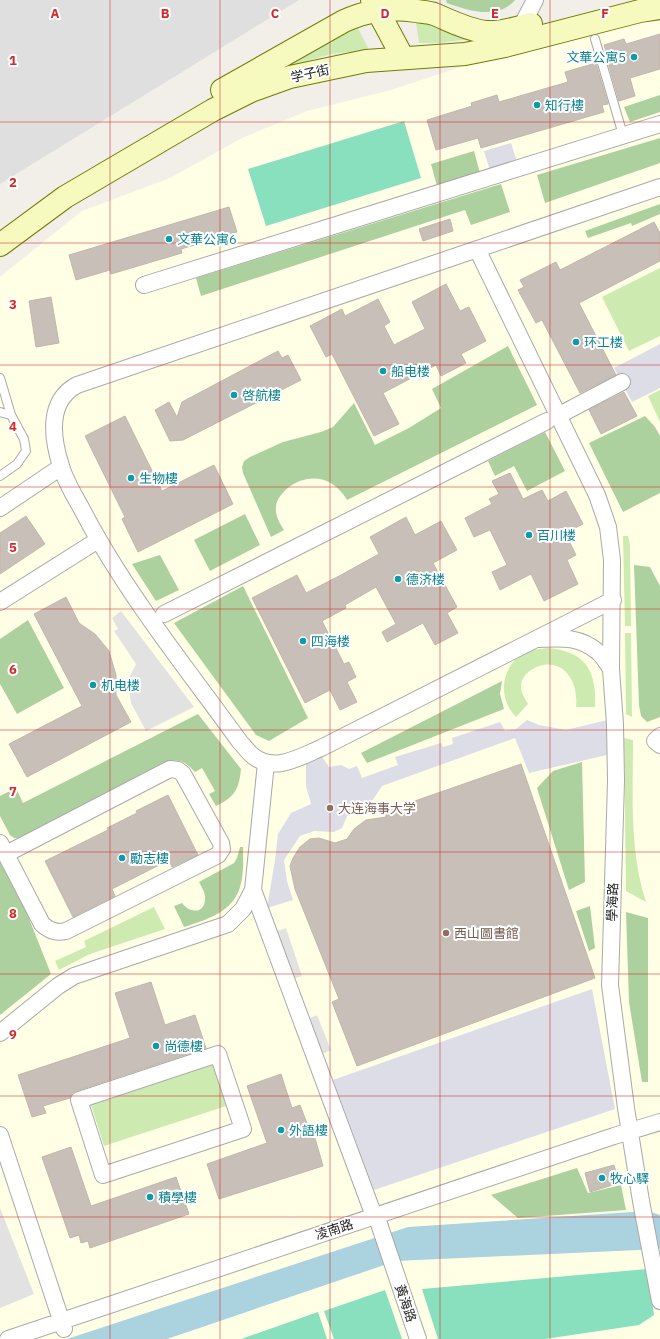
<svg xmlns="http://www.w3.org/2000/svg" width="660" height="1339" viewBox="0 0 660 1339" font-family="'IBM Plex Sans','Noto Sans SC',sans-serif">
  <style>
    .residential { fill: #e0dfdf }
    .education { fill: #ffffe5 }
    .grass { fill: #cdebb0 }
    .forest { fill: #add19e }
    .pitch { fill: #88e0be }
    .parking { fill: #e2e2e2 }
    .plaza { fill: #dddde8 }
    .water { fill: #aad3df }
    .building { fill: #c7bfb8; stroke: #c4b6ab }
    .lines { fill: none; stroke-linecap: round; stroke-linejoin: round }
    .lane-casing { stroke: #a9a9a9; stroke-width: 10 }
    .street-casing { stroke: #a9a9a9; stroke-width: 18 }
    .secondary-casing { stroke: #707d05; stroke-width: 24 }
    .lane { stroke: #fff; stroke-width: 8 }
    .street { stroke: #fff; stroke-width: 16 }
    .secondary { stroke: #f7fabf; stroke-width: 22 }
    .grid { fill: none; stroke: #d62828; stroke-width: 1; stroke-opacity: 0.55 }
    .culture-dot { fill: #0f9aa8; stroke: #fff; stroke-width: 1.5 }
    .education-dot { fill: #8d6e63; stroke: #fff; stroke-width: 1.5 }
    .labels { text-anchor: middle; stroke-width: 4; stroke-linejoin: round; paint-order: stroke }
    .culture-label { font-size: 13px; fill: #0d838f; stroke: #fff; text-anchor: start }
    .street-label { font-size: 13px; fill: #222; stroke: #fff }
    .education-label { font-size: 13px; fill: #785e54; stroke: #fff; text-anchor: start }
    .grid-label { font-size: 13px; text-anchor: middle; font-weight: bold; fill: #d62828; stroke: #fff; stroke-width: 4; stroke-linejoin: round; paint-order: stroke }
  </style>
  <rect width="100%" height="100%" fill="#f2efe9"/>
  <path class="residential" d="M0 0H299L0 184Z"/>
  <path class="education" d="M660 16V1339H0V277L82 211 170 178 242 138 307 111 391 90 470 64Z"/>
  <path class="grass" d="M415 16 469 39 439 43H419Z
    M356 24 369 50 331 54 283 68Z
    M660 268V336L629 351 602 297Z
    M660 390V422L648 396Z
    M623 536H628L630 545 631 626H625Z
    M625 633H631L632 717 626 714Z
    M548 648C586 651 597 672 595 707H576C578 691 572 669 553 665 540 662 521 672 521 687 521 693 525 699 528 704L516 717C497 698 501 666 524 653 531 649 541 649 548 648Z
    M624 738 633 740C633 793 629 850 646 902L626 891Z
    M154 907 165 929 90 954 59 970 55 961 86 947 84 941Z
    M213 1065 226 1106 104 1146 91 1105Z"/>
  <path class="forest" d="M446 0H515C498 20 469 11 447 3Z
    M660 95V112L630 122 624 107Z
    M660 138V163L545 203 537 175Z
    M474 151 480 173 437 186 431 164Z
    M501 184 510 212 471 225 465 210 201 296 196 278Z
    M660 204V214L632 226 631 223 588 238 585 231Z
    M508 346 537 405 347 500C334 477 310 472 289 487 283 492 276 499 276 507 275 516 280 524 284 530L271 537 243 473 242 467 244 461 250 457 283 442 321 432 333 427 354 403 375 445 409 428 441 408 432 389Z
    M645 416 655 427 660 436V493L623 512 589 443Z
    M545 432 565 471 527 491 514 466 495 476 488 461Z
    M245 514 260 545 210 571 194 540Z
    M160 555 179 590 156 601 132 564Z
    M634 565 650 567 660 586V717L647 722 641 716 639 705Z
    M243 586 308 718 269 741 256 735 174 623Z
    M28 620 64 688 17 714 0 684V639Z
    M502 681 500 694 504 709 367 763 361 753Z
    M198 714 241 769C239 789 235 797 216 806L209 794 215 791 202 768 195 772C185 762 182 759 167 761L20 838H14L10 835 0 816V796L16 788 23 803Z
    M582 762 585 882 569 890 537 788 553 771Z
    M240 847H243C243 859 244 875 240 887 233 912 206 920 184 927L174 906 182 903C190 914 206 914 205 897 205 892 201 886 199 882L234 863 237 858Z
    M0 862 24 906 51 974 0 1015Z
    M590 906 595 948 589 951 576 911Z
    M626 912 648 918V1082H642L629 1002Z
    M577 1168 588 1193 621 1185 626 1210 518 1218 491 1195Z"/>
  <path class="pitch" d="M404 121 421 178 266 226 248 169Z
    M647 1269 654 1315 639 1325 545 1339H438L422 1289Z
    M385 1290 402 1339H334L324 1311Z
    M318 1312 327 1339H241Z"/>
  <path class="parking" d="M121 611 194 707 146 731 131 703 128 680 136 664 114 631 118 629 112 618Z
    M286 928 302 976 292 979 277 931Z
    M317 1015 331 1050 322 1054 308 1019Z
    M0 1208 34 1294 0 1308Z"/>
  <path class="plaza" d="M511 143 518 165 491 174 484 151Z
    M660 344V388L632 402 614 368Z
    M527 720 539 725 566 730 607 720V755L529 773 515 738 382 786 368 807 348 814 342 828 334 832 314 831 300 836 284 860 287 881 293 900 267 908 275 860 278 834 291 813 311 804 306 786V760L321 755 329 767 341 765 349 769 357 766 362 778 398 765 395 757 441 743 443 747 453 744 452 738 500 722 505 731 516 729Z
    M592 989 615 1109 374 1190 333 1080Z"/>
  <path class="water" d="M648 1211 660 1215V1249L396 1261 167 1339H67L408 1227Z"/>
  <path class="building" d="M660 34V69L630 78 635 96 619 101 607 59H608L604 45 624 39 626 44Z
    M596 63 608 104 602 105 604 112 481 148 478 138 436 150 427 120 472 106 471 103 497 95 499 102 568 82 565 72Z
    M229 207 237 232 181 249 182 253 111 274 110 270 76 280 69 255Z
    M450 219 453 231 423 241 419 229Z
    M654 222 660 233V261L579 303 616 375 580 393 542 320 536 323 518 290 524 287 520 280 556 262 560 270Z
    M446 284 460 311 469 307 486 341 461 354 466 363 441 376 436 365 383 393 399 424 374 436 332 354 326 357 310 326 342 309 345 316 378 299 390 322 384 326 394 345 425 329 412 302Z
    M51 297 59 343 36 347 29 301Z
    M278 351 282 358 288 355 301 380 183 440 170 441 155 410 169 402 177 417 182 402Z
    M624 392 637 416 601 434 589 410Z
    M125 416 162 491 214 465 233 504 138 552 122 519 125 517 85 436Z
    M510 473 523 499 542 490 548 501 566 491 583 524 565 533 576 555 567 560 578 584 544 601 531 574 500 590 492 572 507 565 490 530 474 537 465 518 492 504 489 499 499 494 492 481Z
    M26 516 45 544 0 574V533Z
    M406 517 415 535 441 521 457 550 433 563 457 607 447 613 458 633 435 645 423 623 387 642 382 632 396 624 376 587 345 605 346 608 322 621 344 664 349 662 356 677 347 682 357 702 340 710 330 690 305 703 252 598 297 575 306 593 341 575 379 554 370 537Z
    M66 597 79 623 95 634 109 651 116 675V695L131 722 27 777 9 744 82 706 34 614Z
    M521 764 595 978 357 1066 332 1002 339 999 295 889 290 866 293 858 300 847 310 839 319 838 335 843 347 839 354 829 366 820 386 817V811Z
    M168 795 198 855 172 867 169 860 112 889 115 896 73 917 45 861 108 830 107 828 137 813 136 811Z
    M151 982 165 1025 195 1015 206 1048 76 1091 72 1093 70 1098 43 1106 46 1113 32 1117 18 1075 130 1038 115 993Z
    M281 1074 292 1108 300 1105 313 1139 315 1138 323 1166 219 1199 207 1164 267 1143 247 1086Z
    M71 1147 91 1206 176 1177 189 1214 90 1248 88 1241 81 1243 79 1235 70 1238 42 1157Z
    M614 1165 619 1183 590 1192 585 1173Z"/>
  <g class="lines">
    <g class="lane-casing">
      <path id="lane" d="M595 39 623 135
        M0 378 11 415 24 439 26 451 17 464 0 476
        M0 412 11 415"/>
    </g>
    <g class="street-casing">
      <path id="street" d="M521 27 535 0
        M477 249 597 495 608 527 612 560 611 669 615 724 616 781 610 985 626 1108 641 1201 660 1301
        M144 285 660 124
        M565 412 622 382
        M0 508 61 467
        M613 600 321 748C300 757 274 773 253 756 248 752 244 746 240 742 188 670 128 596 86 517 78 501 66 484 61 466 52 438 47 401 77 385L660 187
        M0 602 98 540
        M164 614 547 421
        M539 639C561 638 579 636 598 652 603 656 607 663 611 669
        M660 736 655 741 660 745
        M0 843 42 924C50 931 56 933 66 931L218 855 222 849 221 843 183 774 178 770 170 769 6 854
        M253 890 374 1216
        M0 1033 58 986 74 976 228 924 243 909 253 890 266 763
        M218 1054 243 1129 103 1175 79 1100Z
        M0 1135 64 1329
        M376 1215 418 1339
        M8 1339 614 1136 660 1122"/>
    </g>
    <g class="secondary-casing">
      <path id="secondary" d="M372 0 403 58
        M222 90 344 21C369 10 389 7 416 11 422 12 428 12 434 14 451 21 468 30 486 32 502 33 516 28 531 24
        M0 245 65 197 213 110 251 91 290 77 366 61 465 54 505 46 640 11 660 8"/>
    </g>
    <use href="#lane" class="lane"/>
    <use href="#street" class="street"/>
    <use href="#secondary" class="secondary"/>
  </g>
  <path class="grid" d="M110 0V1339M220 0V1339M330 0V1339M440 0V1339M550 0V1339M0 122H660M0 243H660M0 365H660M0 487H660M0 609H660M0 730H660M0 852H660M0 974H660M0 1096H660M0 1217H660"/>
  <g class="culture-dot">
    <circle cx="634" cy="57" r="4"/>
    <circle cx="537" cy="105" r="4"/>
    <circle cx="169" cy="239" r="4"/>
    <circle cx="576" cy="342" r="4"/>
    <circle cx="383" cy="371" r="4"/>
    <circle cx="234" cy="395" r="4"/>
    <circle cx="131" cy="478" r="4"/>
    <circle cx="529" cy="535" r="4"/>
    <circle cx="398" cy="579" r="4"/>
    <circle cx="303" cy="641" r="4"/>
    <circle cx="93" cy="685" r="4"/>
    <circle cx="122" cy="858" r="4"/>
    <circle cx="156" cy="1046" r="4"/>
    <circle cx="281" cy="1130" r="4"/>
    <circle cx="602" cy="1178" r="4"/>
    <circle cx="150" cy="1197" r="4"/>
  </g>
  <g class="education-dot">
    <circle cx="330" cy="808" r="4"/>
    <circle cx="446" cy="933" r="4"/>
  </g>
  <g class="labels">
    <g class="culture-label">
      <text x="626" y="62" text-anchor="end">文華公寓5</text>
      <text x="545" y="110">知行樓</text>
      <text x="177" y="244">文華公寓6</text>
      <text x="584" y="347">环工楼</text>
      <text x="391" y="376">船电楼</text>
      <text x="242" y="400">啓航樓</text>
      <text x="139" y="483">生物樓</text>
      <text x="537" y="540">百川楼</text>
      <text x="406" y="584">德济楼</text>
      <text x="311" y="646">四海楼</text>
      <text x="101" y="690">机电楼</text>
      <text x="130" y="863">勵志樓</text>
      <text x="164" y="1051">尚德樓</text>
      <text x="289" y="1135">外語樓</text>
      <text x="610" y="1183">牧心驛</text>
      <text x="158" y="1202">積學樓</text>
    </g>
    <g class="street-label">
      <text transform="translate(310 73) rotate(-13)" y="5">学子街</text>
      <text transform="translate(612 902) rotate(-88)" y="5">學海路</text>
      <text transform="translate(334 1229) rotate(-18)" y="5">凌南路</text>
      <text transform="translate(406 1303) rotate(71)" y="5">黃海路</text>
    </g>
    <g class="education-label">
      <text x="338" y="813">大连海事大学</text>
      <text x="454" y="938">西山圖書館</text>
    </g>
  </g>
  <g class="grid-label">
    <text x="55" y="18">A</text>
    <text x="165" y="18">B</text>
    <text x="275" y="18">C</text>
    <text x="385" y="18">D</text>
    <text x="495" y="18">E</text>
    <text x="605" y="18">F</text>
    <text x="13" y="65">1</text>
    <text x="13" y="187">2</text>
    <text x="13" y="309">3</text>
    <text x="13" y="431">4</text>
    <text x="13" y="552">5</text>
    <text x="13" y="674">6</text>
    <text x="13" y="796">7</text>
    <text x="13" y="918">8</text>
    <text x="13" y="1039">9</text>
  </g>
</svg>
